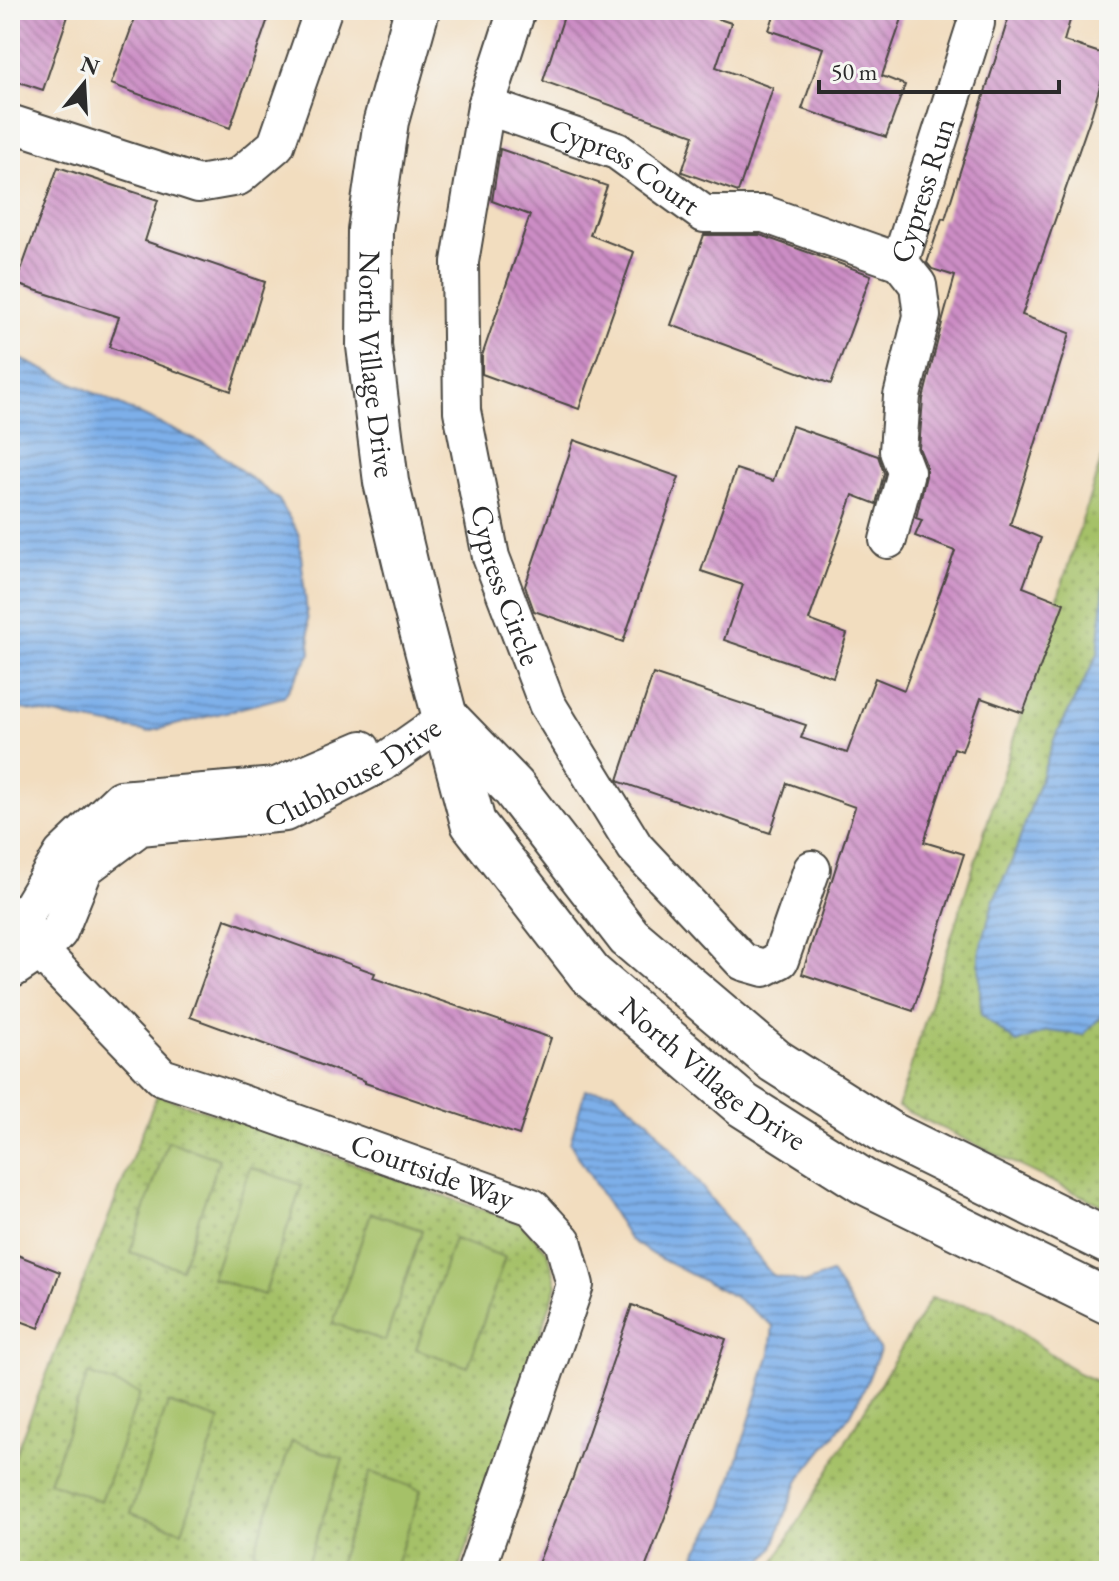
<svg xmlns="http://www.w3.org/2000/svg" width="1119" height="1581" viewBox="0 0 1119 1581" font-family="'EB Garamond',serif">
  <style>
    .grass { fill: url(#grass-dots); stroke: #68764a; stroke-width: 2 }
    .pitch { fill: #a5c168; stroke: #68764a; stroke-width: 2 }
    .water { fill: url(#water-rules); stroke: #546d8a; stroke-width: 2 }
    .building { fill: url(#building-back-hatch) }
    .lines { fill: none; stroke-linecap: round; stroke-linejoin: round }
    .minor-casing { stroke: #494641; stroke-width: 40 }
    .tertiary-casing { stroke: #494641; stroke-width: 48 }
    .minor { stroke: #fff; stroke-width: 36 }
    .tertiary { stroke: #fff; stroke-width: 44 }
    .labels { text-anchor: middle; stroke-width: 7; stroke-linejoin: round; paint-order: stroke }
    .street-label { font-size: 30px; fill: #2b2b2b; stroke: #f6f6f2 }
  </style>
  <defs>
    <pattern id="grass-dots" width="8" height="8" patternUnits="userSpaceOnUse" patternTransform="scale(2)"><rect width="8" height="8" fill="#a5c168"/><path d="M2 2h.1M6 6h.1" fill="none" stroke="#879d56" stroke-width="1.8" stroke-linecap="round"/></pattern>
    <pattern id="water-rules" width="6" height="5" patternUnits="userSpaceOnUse" patternTransform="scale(2)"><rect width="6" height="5" fill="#7dafe9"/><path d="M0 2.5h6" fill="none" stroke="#678fbd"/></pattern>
    <pattern id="building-back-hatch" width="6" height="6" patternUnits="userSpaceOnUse" patternTransform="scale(2)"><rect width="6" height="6" fill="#cc8dc5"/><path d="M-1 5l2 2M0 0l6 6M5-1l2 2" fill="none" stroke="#a673a0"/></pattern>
  </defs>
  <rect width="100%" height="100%" fill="#f6f6f2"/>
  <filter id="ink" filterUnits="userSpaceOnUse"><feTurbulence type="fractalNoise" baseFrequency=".0125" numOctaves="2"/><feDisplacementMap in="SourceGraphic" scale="16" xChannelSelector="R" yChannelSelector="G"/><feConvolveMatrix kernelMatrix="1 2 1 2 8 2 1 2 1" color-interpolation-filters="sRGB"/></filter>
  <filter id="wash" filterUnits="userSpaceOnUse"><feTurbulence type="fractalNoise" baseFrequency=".006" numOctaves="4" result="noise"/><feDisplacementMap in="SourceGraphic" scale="32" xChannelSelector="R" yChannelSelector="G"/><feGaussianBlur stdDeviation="1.8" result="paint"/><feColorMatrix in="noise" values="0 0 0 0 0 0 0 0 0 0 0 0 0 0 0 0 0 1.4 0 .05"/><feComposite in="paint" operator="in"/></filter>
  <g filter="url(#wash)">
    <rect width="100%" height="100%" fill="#f2ddbf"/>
    <path class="grass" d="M1109 435V1209L898 1107Z
      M157 1095 213 1113 522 1224 548 1252 557 1285 459 1571H10V1467Z
      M931 1298 990 1311 1078 1373 1109 1387V1571H769Z"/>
    <path class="pitch" d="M168 1141 219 1159 181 1269 130 1252Z
      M250 1167 302 1185 264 1295 212 1278Z
      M371 1213 422 1230 385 1341 333 1323Z
      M454 1239 505 1257 468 1367 416 1349Z
      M88 1374 140 1393 101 1501 49 1482Z
      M168 1403 220 1420 182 1531 131 1513Z
      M292 1441 343 1459 305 1569 254 1552Z
      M370 1472 421 1490 394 1571H336Z"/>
    <path class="water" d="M10 354 211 447 279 500 299 535 311 653 284 697 148 732 10 707Z
      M1109 531V1005L1107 1011 1083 1035 1047 1031 1017 1043 981 1015 979 954 994 899 1012 861 1054 740 1098 654Z
      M585 1090 613 1091 649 1121 772 1275 806 1283 831 1273 880 1350 865 1387 851 1414 798 1481 773 1548 755 1571H689L697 1552 722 1510 770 1353 773 1326 735 1297 653 1255 629 1239 570 1143Z"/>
    <g id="blocks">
      <path class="building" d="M10 10H70L43 90 10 79Z
        M138 10H271L230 128 111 84Z
        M566 10H692L731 23 716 67 773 88 738 192 682 172 694 135 543 81Z
        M776 10H905L882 76 905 85 886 137 802 109 823 48 769 30Z
        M1011 10H1073L1064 41 1109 56 1092 113 1022 315 1070 333 1010 525 1041 538 1023 587 1064 603 1023 713 981 698 962 751 954 748 924 842 964 854 913 1011 802 974 855 807 787 783 770 833 620 782 618 780 653 674 806 725 801 738 847 753 875 678 904 690 955 551 915 536 922 520 916 518 926 476V465L919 448 923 399 943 319 955 276 932 269 927 263 942 218 945 219Z
        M500 149 607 186 590 235 634 252 579 409 482 374V356L530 215 492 201Z
        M58 167 158 200 145 241 265 282 231 391 109 347 119 317 16 284Z
        M704 235H760L871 275 831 384 671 325Z
        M792 426 878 456 884 473 876 504 853 495 809 620 847 634 833 677 724 640 743 585 701 571 736 469 773 481Z
        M574 440 679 477 623 642 534 611 525 586Z
        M225 919 375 973 373 978 551 1038 519 1135 365 1083V1081L190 1017Z
        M10 1252 60 1272 39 1328 10 1317Z
        M632 1305 726 1339 665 1517 644 1571H535L571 1480H572Z"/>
    </g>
  </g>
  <g filter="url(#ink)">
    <use href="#blocks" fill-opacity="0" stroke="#494641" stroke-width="2"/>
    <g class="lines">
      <g class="minor-casing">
        <g id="minor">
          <path id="s1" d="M517 10 486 106 460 262 462 411 491 557 547 704 635 847 743 962 764 968 780 960 812 869"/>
          <path id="s2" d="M486 106 617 151 704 214H764L900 262"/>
          <path d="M10 123 198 184 238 177 276 145 323 10"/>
          <path id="s3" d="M888 540 906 472 898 451 902 396 922 316 918 285 900 262 976 23"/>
          <path d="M10 919H23L62 854 120 799 276 786 362 749"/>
          <path id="s4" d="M23 919 40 951 162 1077 218 1095 532 1207 563 1241 575 1285 476 1571"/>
          <path id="s5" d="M10 969H13L40 951 59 932 85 868 140 827 285 813 382 763 446 718"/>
        </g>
      </g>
      <g class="tertiary-casing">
        <g id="tertiary">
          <path id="s6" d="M417 10 386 121 370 230 369 346 386 482 415 604 473 823 590 974 743 1105 863 1181 1109 1302"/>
          <path d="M449 721 513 787 629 937 775 1061 890 1134 1109 1242"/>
        </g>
      </g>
      <use href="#minor" class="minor"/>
      <use href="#tertiary" class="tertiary"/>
    </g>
  </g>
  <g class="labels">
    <g class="street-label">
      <text dy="10" stroke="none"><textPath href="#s2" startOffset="152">Cypress Court</textPath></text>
      <text dy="10" stroke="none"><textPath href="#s3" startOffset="366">Cypress Run</textPath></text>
      <text dy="10" stroke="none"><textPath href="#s6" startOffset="360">North Village Drive</textPath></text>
      <text dy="10" stroke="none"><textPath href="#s1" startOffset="588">Cypress Circle</textPath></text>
      <text dy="10" stroke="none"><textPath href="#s5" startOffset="424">Clubhouse Drive</textPath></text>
      <text dy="10" stroke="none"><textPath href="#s6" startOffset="1180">North Village Drive</textPath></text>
      <text dy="10" stroke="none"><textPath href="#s4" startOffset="498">Courtside Way</textPath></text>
    </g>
  </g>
  <rect width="1119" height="1581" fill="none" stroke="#f6f6f2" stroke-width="40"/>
  <g transform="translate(84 84) rotate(18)" stroke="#f6f6f2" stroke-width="6" paint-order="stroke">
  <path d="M0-6L14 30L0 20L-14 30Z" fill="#2b2b2b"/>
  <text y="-12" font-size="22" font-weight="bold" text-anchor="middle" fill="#2b2b2b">N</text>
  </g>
  <path d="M819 80v12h240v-12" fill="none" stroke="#2b2b2b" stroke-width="4"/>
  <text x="831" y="80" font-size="24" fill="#2b2b2b" stroke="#f6f6f2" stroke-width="6" paint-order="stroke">50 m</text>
</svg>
